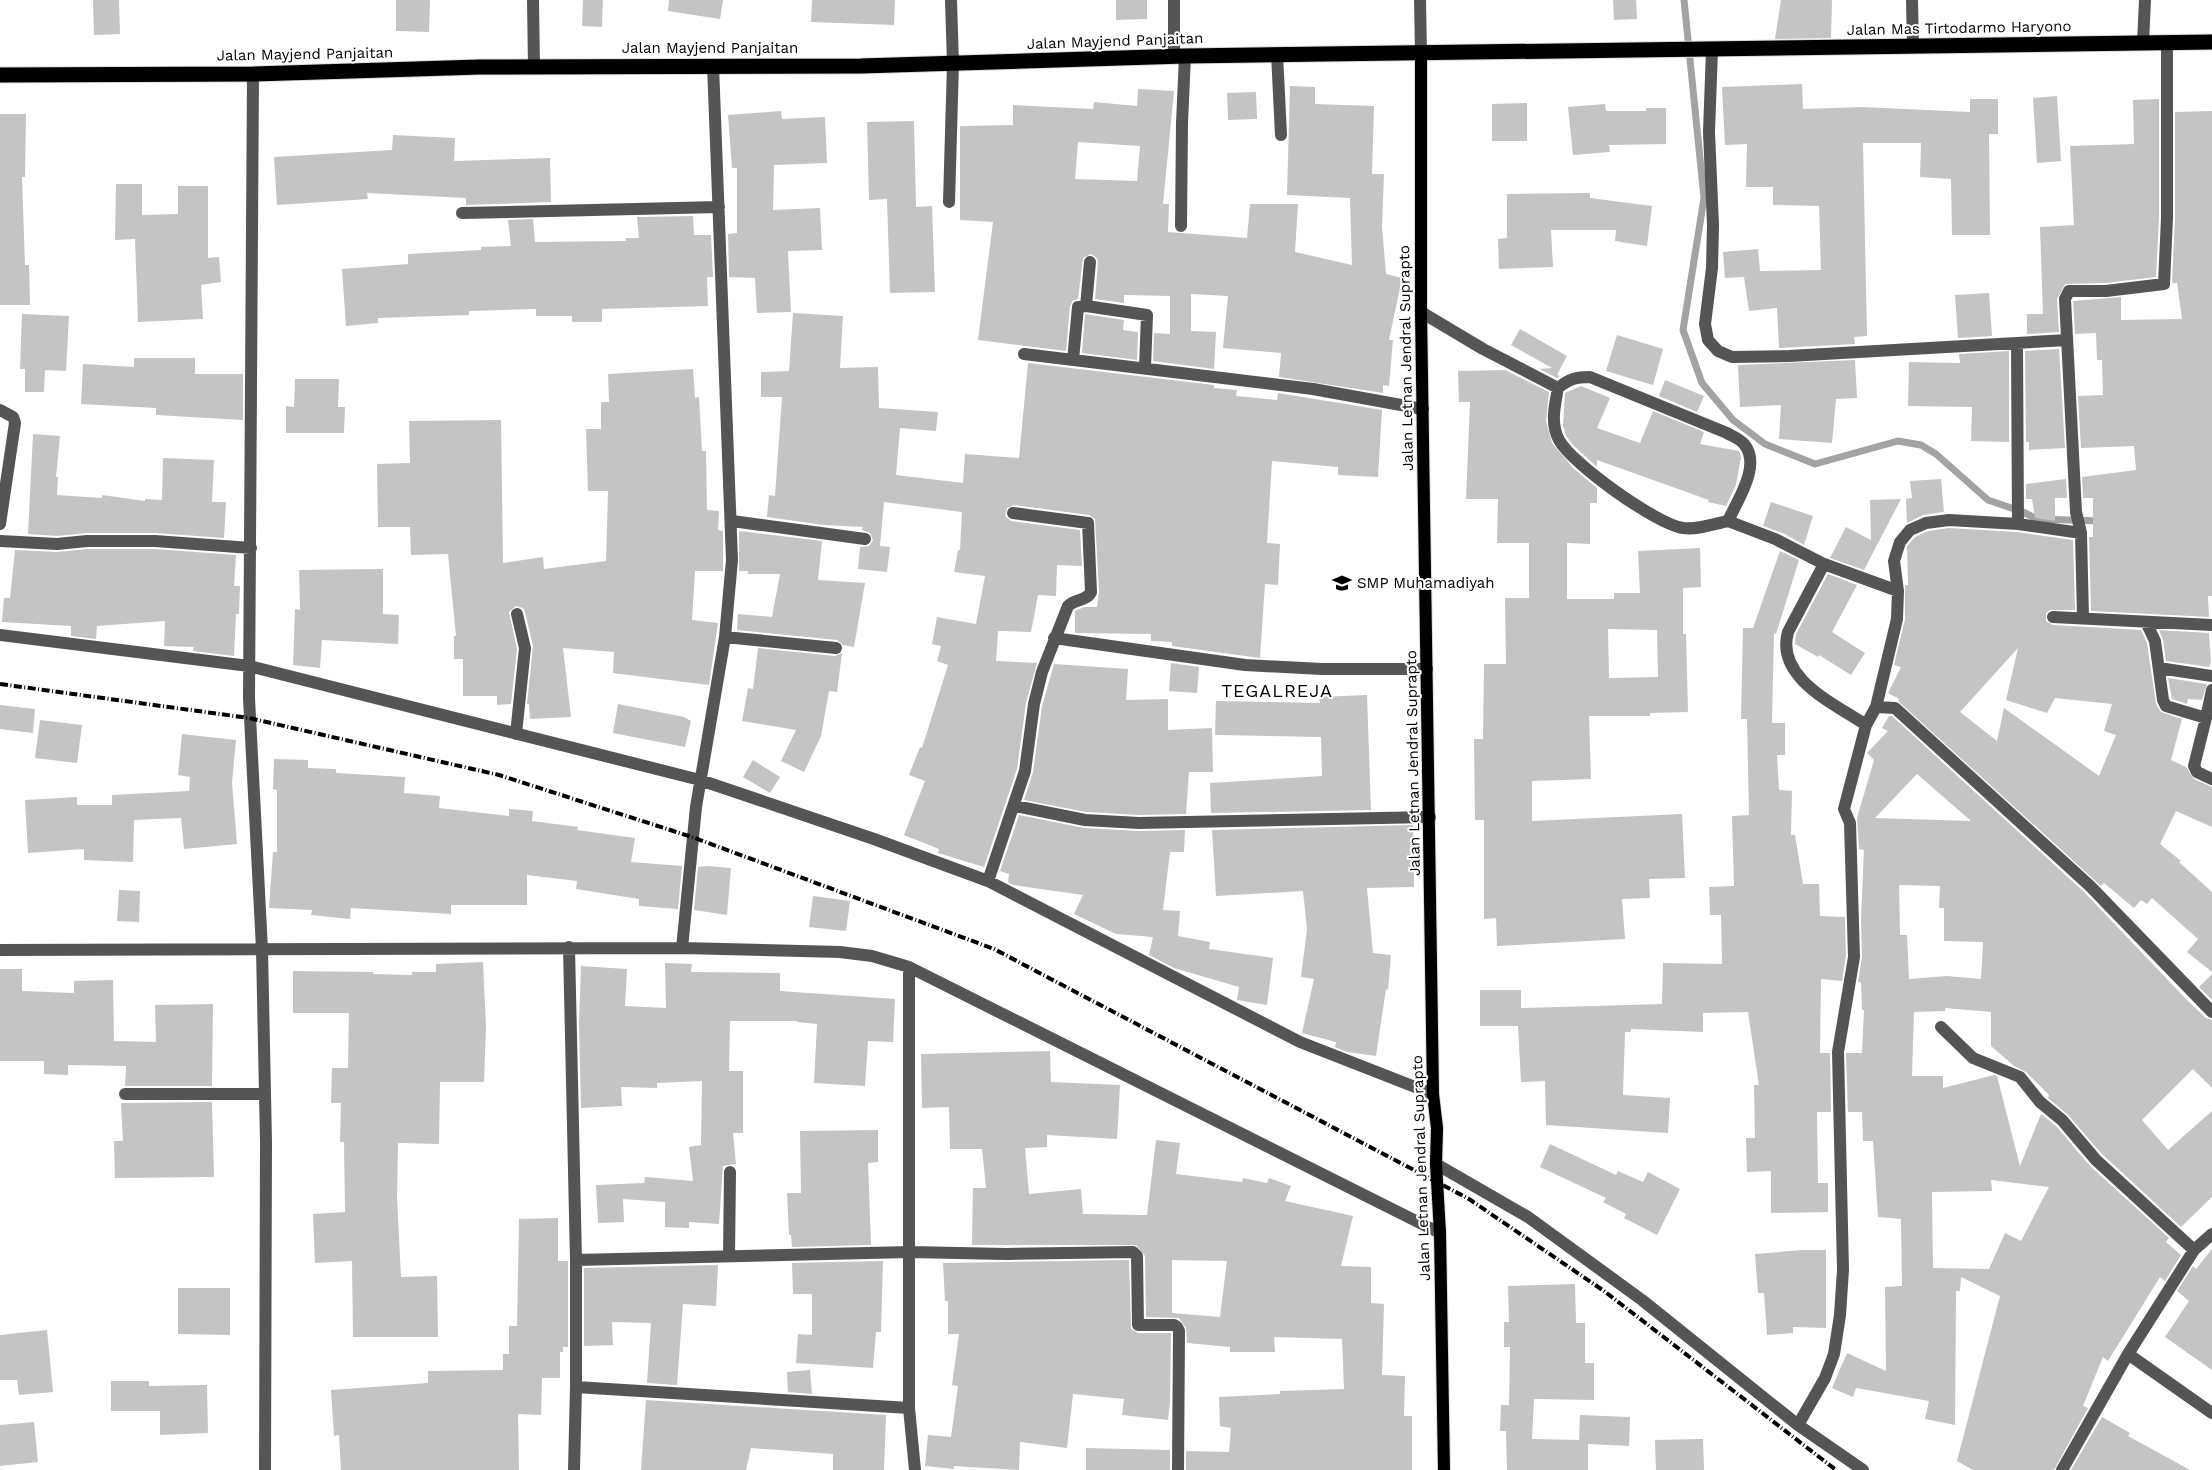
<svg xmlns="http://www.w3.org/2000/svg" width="2212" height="1470" viewBox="0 0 2212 1470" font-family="'Work Sans',sans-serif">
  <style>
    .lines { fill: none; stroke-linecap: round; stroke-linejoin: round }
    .stream { stroke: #a3a3a3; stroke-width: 7 }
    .building { fill: #c4c4c4; fill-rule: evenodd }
    .major-casing { stroke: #dbdbdb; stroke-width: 14 }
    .highway-casing { stroke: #dbdbdb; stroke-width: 17 }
    .minor { stroke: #555; stroke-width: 12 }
    .major { stroke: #000; stroke-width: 12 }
    .highway { stroke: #000; stroke-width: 15 }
    .rail { stroke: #000; stroke-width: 4; stroke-dasharray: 8 2.5 1 2.5; stroke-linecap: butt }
    .labels { text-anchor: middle; stroke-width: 4; stroke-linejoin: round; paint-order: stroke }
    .street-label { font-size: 15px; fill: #000; stroke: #fff }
    .poi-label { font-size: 15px; fill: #000; stroke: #fff; text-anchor: start }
    .quarter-label { font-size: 18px; letter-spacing: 1px; fill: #000; stroke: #fff }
  </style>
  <rect width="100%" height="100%" fill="#fff"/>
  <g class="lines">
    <path class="stream" d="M1684 0 1704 198 1683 330 1702 383 1733 420 1765 444 1815 464 1898 441 1921 445 1936 454 1988 500 2023 512 2037 519 2102 521"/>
  </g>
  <path class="building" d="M93 0H119L120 34 94 35Z
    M396 0H430L429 32 396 31Z
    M583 0H603L602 27 582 26Z
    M669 0H723L720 19 668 11Z
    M812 0H895L894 25 811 22Z
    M1116 0H1147V19L1116 20Z
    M1613 0H1636L1637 19 1614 20Z
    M1781 0H1832L1831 38 1775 39Z
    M1802 84 1803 109 1862 107 1970 112V99H1998V134H1989L1990 235H1952L1951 179 1920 177 1921 143H1863L1867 336 1854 337 1855 344 1779 348 1777 308 1749 311 1744 277 1725 278 1723 252 1758 249 1760 271 1821 270 1819 206 1773 205V187H1746L1747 144 1725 145 1722 87Z
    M1290 86 1315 87V104L1374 106 1372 174H1384L1382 227 1386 274 1402 278 1389 340H1393L1389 386 1383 385V393L1279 377 1281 353 1223 348 1228 296 1191 294V331L1216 332 1214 369 1153 361 1154 333 1170 334V296L1124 295V303L1095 299 1098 262 1097 258 1091 254 1083 258 1078 299 1073 300 1070 306 1066 351 978 340 993 222 960 220V126L1013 125V105L1093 109 1094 102 1137 106 1138 89 1174 91 1163 204H1169L1168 232 1247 238 1250 204H1298L1295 252 1352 265 1350 198 1287 195ZM1078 142 1140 146 1137 181 1075 179Z
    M1256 92 1257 119 1228 120 1227 93Z
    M2057 96 2061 161 2037 163 2033 98Z
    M2159 99V218L2156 277 2106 283 2065 284 2057 299 2059 332 2027 334V314H2043L2040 227 2074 225 2070 146 2134 144 2133 100Z
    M1527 103V141H1492V104Z
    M1605 104 1606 111H1646V108H1666V144L1609 145 1610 152 1573 155 1568 107Z
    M781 111 782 119 825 117 827 163 774 165 773 210 820 208 822 250 788 251 791 312 757 313 755 278 729 277 728 234 737 233V168H732L728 115Z
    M2212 111V596H2208L2209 617 2091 611 2089 537H2093V498H2083L2082 477 2136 470 2134 446 2081 448 2078 396 2103 395 2102 360H2097L2096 333 2075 334 2073 301 2121 297V320L2182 319 2177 283H2172L2175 218V112Z
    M0 114H26L25 177H22L25 265H29L30 305H0Z
    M914 121 916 207 932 206 935 292 890 293 887 199 869 200 867 122Z
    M393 135 455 138 454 161 550 158 551 202 466 205V198L367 193 368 199 277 205 274 157 392 150Z
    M116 184H142V215L178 214V186H208V258L219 257 221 282 201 285 203 319 138 322 135 239 115 240Z
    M1590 193V198L1652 206 1647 246 1615 241 1616 230H1551L1553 267 1499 269 1498 239 1507 238V194Z
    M693 216 694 235H711L713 277H707L708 306 602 309V322H572V316H536V309L469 311V315L378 318V323L346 326 342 269 408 264V254L481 250V247L511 246 508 220 533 219 535 242 626 241V238H639L637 217Z
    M1989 293 1992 336 1958 338 1955 295Z
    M793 313 843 316 840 368 878 367 879 408 938 412 936 431 900 428 896 475 963 483 965 454 1019 458 1028 363 1214 385V388L1237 390 1236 396 1277 400 1278 393 1382 410 1378 477 1338 475V467L1272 461 1267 543 1280 544 1278 585 1265 584 1260 658 1172 646V642L1151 641V634L1075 633V611L1084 607H1097L1099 592 1095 519 1089 515 1014 505 1007 508 1005 516 1011 521 1080 530 1082 566 1057 565 1056 596 1038 595 1031 632 998 631 996 661 1037 663 1026 703 1017 769 984 867 938 853 939 849 904 835 925 781 909 775 920 747 922 748 948 665 937 661 941 646 932 644 937 617 976 624 985 576 954 572 958 550H960L962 512 884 502 880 546 890 547 887 572 858 569 860 547 869 546 873 540 870 533 862 530 863 527 824 525 767 517 769 495 775 496 782 397H761V372L789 371Z
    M22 314 69 316 66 371 45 370 44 392H25V369H20Z
    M1085 314 1124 320 1123 330 1138 332 1137 360 1082 353Z
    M1520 329 1567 356 1557 375 1560 376 1557 378 1539 369 1552 368 1511 345Z
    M1617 335 1663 349 1653 385 1606 371Z
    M2059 349 2065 448 2029 450V442H2026L2025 351Z
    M2009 351V442L1971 441 1972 407 1908 406 1909 362 1960 363 1959 354Z
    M134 358H195V374H243V420L156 415V408L81 404 83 364 134 367Z
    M1855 360 1857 398 1836 399 1832 443 1779 439 1781 405 1740 407 1738 365Z
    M693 369 695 398 699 397 702 451H706L707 510 719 511 718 530 723 531V571H695L692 620 718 623 709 685 613 673 614 652 563 648 571 717 530 719 529 704H527L533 646 525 612 523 608 516 606 509 612 517 649 511 704 497 705V696H463V659H454V636H456L448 554 411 555 410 527H378L377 464 410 463 409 421 501 420 503 563 543 557 544 569 606 561 608 491H588L586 429H601V402H609L608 374Z
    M1505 370 1549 392 1546 421 1552 443 1574 469 1597 488V503H1590V544L1567 543V599H1614V593H1640L1638 551 1700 548 1701 587 1683 588V634H1686L1688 712 1650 713V716H1589L1591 779 1532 781V821L1682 814 1685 878 1649 879 1650 898 1622 899 1625 939 1497 946 1496 918 1484 919V820H1475L1474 739H1483L1484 664H1506L1505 598H1529V543H1497L1498 499H1466L1470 402H1459L1458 371ZM1608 629 1657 630 1658 677 1609 678Z
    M295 379H339L338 407H345L344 433H286V406L294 407Z
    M1665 380 1704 396 1697 412 1659 396Z
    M1581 386 1610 398 1597 428 1640 443 1653 411 1704 432 1700 444 1739 451 1741 457 1736 485 1726 506 1708 502 1709 500 1597 460V467L1573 445 1566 436 1563 426 1565 393Z
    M33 434 60 436 56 477H58L57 495 102 498V495L145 501V499L162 500 163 458 214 460 212 502H226L224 538 155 533H87L57 536 28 534Z
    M1941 479 1944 512 1923 515 1907 523 1906 499 1912 498 1910 481Z
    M2066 479 2067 498H2055V521L2035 518 2032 499H2026V484Z
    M1901 499 1864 570 1830 558 1846 527 1871 540 1870 500Z
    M1771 502 1813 516 1804 545 1785 534 1763 526Z
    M1949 528 2017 532 2073 540 2075 610H2050L2046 613V621L2053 625 2141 630 2147 643 2156 704 2161 712 2182 719 2171 760 2186 767 2194 779 2212 787V827L2176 811 2160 844 2181 861 2179 862 2212 892V972L2187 952 2198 939 2152 898 2147 904 2141 900 2134 908 2104 883 2101 886 1898 701 1899 699 1888 693 1901 667 1894 665 1905 619V585H1908L1907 546 1915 537 1928 531ZM2018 648 2006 700 2047 713 2055 698 2112 704 2104 731 2116 735 2099 776 2004 708 1997 741 1960 712Z
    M739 531 822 541 818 580 865 583 854 647 843 645 837 640 737 630 738 614 772 617 780 574H748V571H739Z
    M87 549H155L236 555 234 586H240L239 614H236L234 656 193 651 194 647 164 646 165 621 97 626 96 639 71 636V626L2 622 4 598H10L15 550 57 552Z
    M1780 551 1799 560 1776 634 1774 633 1772 723H1785V755H1777L1779 790 1792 791 1791 835H1795L1803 884H1819L1820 916 1845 917 1846 956 1842 981 1821 979 1820 1053H1830L1831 1112H1817L1818 1183H1828V1212L1771 1213V1171L1747 1172 1746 1138H1755L1754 1085H1759L1748 1012 1703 1013V1032L1631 1029V1032H1625L1623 1095 1670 1098 1668 1133 1546 1125 1545 1081 1521 1082 1518 1026H1480V990H1521V1008L1662 1004 1663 963 1722 964 1721 915H1710L1709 887 1734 886 1732 816 1749 815 1747 719H1741L1743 628H1753Z
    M383 569V614L399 615 398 644 322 640 320 668 293 665 295 609 300 610 299 570Z
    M1828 574 1857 585 1832 632 1865 653 1851 675 1819 655 1818 657 1795 644 1796 634Z
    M2159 630 2209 633 2211 662 2209 667 2166 661 2163 640Z
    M758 648 835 656 842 653 837 692 829 691 821 736 804 772 781 761 796 730 742 721 748 688 753 689Z
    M1171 663 1199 667 1197 693 1169 691Z
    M1054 664 1128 669 1126 700 1168 699V730L1212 728 1213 772H1189L1186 814 1139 815 1086 812 1024 800 1033 772 1042 706Z
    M2168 678 2207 684 2202 700 2188 699 2187 704 2172 699Z
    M1367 695 1371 810 1211 813 1210 783 1322 776 1321 737 1215 735 1216 701 1320 703 1319 697Z
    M618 704 684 717 691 721 685 747 613 733Z
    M0 705 35 709 33 733 0 729Z
    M1889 716H1892L2084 892 2187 1000 2206 1018 2212 1020V1088L2193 1069 2142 1120 2168 1150 2212 1111V1197L2181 1227 2102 1154 2068 1115 2048 1098 2049 1095 2026 1072 2014 1066 1991 1046V1012L1945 1008V1011L1914 1012 1912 1076H1943V1088L1994 1075 1997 1076 2020 1166 2041 1114 2056 1126 2090 1166 2169 1238 2166 1242 2181 1255 2165 1281 2160 1277 2108 1361 2103 1357 2083 1406 2088 1408 2054 1470H1973L1957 1461 2000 1296 1961 1277 1960 1291H1956L1955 1425 1925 1419 1929 1401 1856 1388 1853 1397 1832 1388 1847 1353 1886 1371 1885 1287 1902 1286 1901 1219 1878 1217 1873 1141H1863L1862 1112H1848L1846 1053H1862L1864 1010H1862L1861 982H1858L1862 957 1861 918 1864 850 1859 849 1857 818 1874 760 1867 753 1888 731 1882 728ZM1917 774 1971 821 1875 818ZM1899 885 1940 886 1939 908H1944V941L1983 942 1981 979 1947 976 1909 979 1907 935H1900ZM1991 1180 2049 1187 2021 1241 2005 1233 1989 1269 1933 1268 1932 1192 1992 1191Z
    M40 720 82 725 77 763 35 758Z
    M182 734 236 740 232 783 237 844 184 849 181 818 134 820 133 862 84 860V849L28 853 25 800 77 797V805H112V795L189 791 190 777 178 775Z
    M274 759 308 760V768L336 769V773L405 777 404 793 440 796 439 808 509 816V809L533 811 532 821 578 827 577 830 635 838 631 862 682 866 678 909 639 906V899L576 889 577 881 527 875V905H451V914L351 908 350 919 311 915 312 910 269 908 273 852H277V790L273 789Z
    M753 760 780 777 770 793 743 777Z
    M1019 815 1084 828 1139 831 1185 830 1184 852H1170L1163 910 1180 911 1178 936 1210 942 1209 949 1273 958 1267 1005 1237 1000 1239 987 1174 968 1149 955 1153 937 1116 934 1074 914 1083 895 1013 885 1008 882 1009 874 1000 871Z
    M1413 825 1414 887 1367 888 1373 953 1391 955 1388 990 1386 989 1376 1056 1347 1052 1335 1047 1336 1042 1302 1033 1314 979 1301 977 1307 929 1303 891 1216 896 1212 830Z
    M707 866 731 868 727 915 694 910 698 867Z
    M119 890 140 891 139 922 117 921Z
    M813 896 850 901 846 931 809 927Z
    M483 962 486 1027 484 1082H440L439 1144 398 1143 397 1197 401 1277 437 1276 438 1337H353L352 1261 315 1263 313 1214 345 1212 344 1142H340L341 1103H331L332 1068H348L349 1013H293V971L373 972V974L412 975V972H436V964Z
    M665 963 692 964 691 972 780 973V991L895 999 893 1042 868 1041 865 1086 814 1083 817 1024 797 1022V1021H730L729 1071H743V1133H733L736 1164 723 1166 719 1224 689 1222V1228L665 1227V1202L623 1199 624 1222 598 1223 596 1185 644 1183 645 1177 693 1181 689 1147 701 1145 702 1081 657 1083V1088L621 1087 622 1106 581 1108 579 1024 581 966 627 969 625 1006 666 1008Z
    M0 969H22V991L74 993V981L113 980 114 1041 156 1042 155 1005 213 1004 212 1086H125L126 1066 68 1065V1075L44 1074V1061H0Z
    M2212 974V1000L2199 987Z
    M1050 1051 1051 1082 1120 1085 1117 1139 1047 1135V1147L1025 1148 1029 1194 1081 1189 1083 1214 1147 1215 1156 1140 1180 1143 1176 1174 1242 1182 1243 1178 1267 1183 1269 1178 1291 1186 1285 1201 1353 1216 1341 1266 1371 1267V1303L1384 1304 1382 1375 1405 1376 1404 1416H1412V1470H1186V1451L1229 1452 1231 1428 1220 1426 1219 1397 1280 1394V1391L1344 1389 1342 1339 1274 1337 1275 1352H1230V1347L1187 1343 1186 1328 1179 1318 1146 1317 1145 1256 1136 1245H972L973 1188H986L982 1149H950L949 1107 922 1108 921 1054ZM1172 1260 1227 1261 1220 1317 1172 1313Z
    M212 1102 214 1177 115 1178 114 1141H123L121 1103Z
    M878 1130V1162L868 1163 871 1245 792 1247 791 1235H789L787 1193H801L800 1131Z
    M1550 1144 1616 1175 1618 1171 1643 1182 1648 1172 1680 1189 1657 1235 1624 1218 1626 1214 1603 1202 1606 1198 1540 1167Z
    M558 1218V1261H568V1347H563V1352H560V1378H542L541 1415 518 1414 519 1470H341L339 1435 334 1436 331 1390 428 1383V1371L503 1370V1354H509V1326H517L519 1219Z
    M2212 1249V1370L2165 1337 2189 1301 2177 1291 2193 1266 2196 1269Z
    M1803 1250H1826V1328L1793 1327V1333L1767 1335 1764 1293H1758L1755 1254Z
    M1129 1260 1131 1329 1138 1333H1171L1170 1402 1168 1420 1122 1415 1124 1399 1073 1394 1067 1448 1020 1442 1019 1470 954 1466V1469L925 1466 928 1435 951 1437 958 1386 952 1385 959 1334H948V1301H945L943 1263Z
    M883 1261 881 1332H876L873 1368 796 1363 798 1334 812 1335V1294H793L792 1263Z
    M718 1265 716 1306 683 1304 677 1385 647 1383 651 1323 612 1322 613 1345 584 1346V1268Z
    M1575 1284 1576 1323H1585V1363H1594V1400L1534 1399 1532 1439 1579 1440 1580 1415 1630 1417 1629 1446 1588 1444V1470H1507L1506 1431H1500L1501 1405H1509L1510 1347H1504V1322H1509L1508 1286Z
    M178 1288H230V1335L178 1334Z
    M47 1330 53 1392 19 1395 17 1380H0V1335Z
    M810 1370 812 1394 788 1392 787 1372Z
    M111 1381H149V1386L207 1385 208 1433 160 1435V1411H111Z
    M646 1400 886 1415 884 1470H833V1454L751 1448 746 1470H641Z
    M2102 1417 2130 1433 2128 1436 2190 1470H2071Z
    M34 1422 38 1462 0 1466V1425Z
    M1703 1439 1704 1470H1656L1655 1440Z
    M1086 1448 1170 1450V1470H1086Z"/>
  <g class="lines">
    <g class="major-casing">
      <path id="major" d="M1421 54V312L1433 1094 1437 1128 1436 1164 1440 1233 1444 1470"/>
    </g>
    <g class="highway-casing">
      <path id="highway" d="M0 75 253 74 480 67 861 66 1185 56 2212 42"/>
    </g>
    <path class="minor" d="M533 0 534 67
      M1174 0V57
      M1420 0 1421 54
      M1912 0 1913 46
      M2143 43 2145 0
      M1712 49 1709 132 1713 225 1712 268 1705 324 1708 340 1718 351 1732 357 1789 356 2067 340
      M1277 54 1281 135
      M253 74 249 698 262 949 266 1142 265 1470
      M949 202 953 64 951 0
      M462 213 719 207
      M1181 226 1182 123 1185 56
      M1086 306 1090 262
      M1421 312 1483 349 1558 388C1569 379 1576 377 1590 377L1727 433C1732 436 1740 439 1744 444 1762 465 1737 501 1728 521L1775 539 1824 564 1898 591
      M2017 344 2018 524
      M1024 354 1313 389 1423 409
      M1073 360 1078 307 1086 306 1147 315 1145 368
      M1558 388C1555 405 1550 423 1559 440 1572 464 1656 524 1683 528 1698 530 1713 524 1728 521
      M0 410 13 417 15 423 0 524
      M732 521 865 539
      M0 541 57 544 87 541H155L251 548
      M1824 564 1788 632C1775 678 1835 704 1866 725
      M2053 617 2212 625
      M2083 618 2081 533 2076 512 2065 299 2069 291H2106L2164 284 2167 218V43
      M2146 622 2155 641 2163 700 2166 706 2206 718 2212 690
      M0 635 249 666 700 780 874 839 988 881 1300 1042 1433 1094
      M725 637 836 648
      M1054 638 1245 665 1322 669H1427
      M2159 668 2212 676
      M1876 707 1895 708 2090 886 2212 1012
      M2206 718 2194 766 2197 772 2212 779
      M516 734 525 648 517 614
      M1015 806 1085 820 1139 823 1430 817
      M988 881 1025 771 1034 704 1042 672 1068 606C1075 599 1087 601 1091 592L1088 523 1013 513
      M569 947 576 1260
      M682 948 696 807 725 637 732 560 713 65
      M0 950 682 948 840 952 872 956 909 967 1440 1233
      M909 967V1408L915 1470
      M1941 1027 1973 1058 2020 1077 2040 1102 2062 1120 2096 1160 2194 1250
      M125 1094H264
      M1436 1164 1528 1217 1642 1300 1798 1425 1863 1470
      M729 1256 730 1172
      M2128 1354 2212 1413
      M576 1387V1260L910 1252 1007 1254 1133 1252 1137 1256 1138 1325H1174L1177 1327 1179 1331 1178 1470
      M1798 1425 1825 1378 1834 1354 1840 1315 1843 1270 1838 1052 1854 957 1850 823 1844 809 1866 725 1876 707 1897 619 1898 591 1894 561 1900 542 1910 530 1926 523 1949 520 2018 524 2081 533
      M574 1470 576 1387 909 1408
      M2062 1470 2128 1354 2194 1250 2212 1234"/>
    <use href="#major" class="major"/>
    <use href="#highway" class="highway"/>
    <path class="rail" d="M0 684 249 718 499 775 692 837 994 949 1469 1199 1604 1291 1836 1470"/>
  </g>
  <defs>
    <g id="school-bare" transform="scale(1.5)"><path d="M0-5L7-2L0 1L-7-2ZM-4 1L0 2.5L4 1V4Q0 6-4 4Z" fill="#000" stroke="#fff" stroke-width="2.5" paint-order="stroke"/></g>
  </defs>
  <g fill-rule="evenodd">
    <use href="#school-bare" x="1342" y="583"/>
  </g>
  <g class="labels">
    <g class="street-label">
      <text transform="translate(1959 28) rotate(-1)" y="5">Jalan Mas Tirtodarmo Haryono</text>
      <text transform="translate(1115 41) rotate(-2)" y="5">Jalan Mayjend Panjaitan</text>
      <text x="710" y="53">Jalan Mayjend Panjaitan</text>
      <text transform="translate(305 54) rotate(-1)" y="5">Jalan Mayjend Panjaitan</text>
      <text transform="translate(1406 358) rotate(-91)" y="5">Jalan Letnan Jendral Suprapto</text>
      <text transform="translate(1413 763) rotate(-91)" y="5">Jalan Letnan Jendral Suprapto</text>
      <text transform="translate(1421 1168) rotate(-92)" y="5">Jalan Letnan Jendral Suprapto</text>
    </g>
    <g class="poi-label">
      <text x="1357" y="588">SMP Muhamadiyah</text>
    </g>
    <g class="quarter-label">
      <text x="1277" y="697">TEGALREJA</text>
    </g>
  </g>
</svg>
